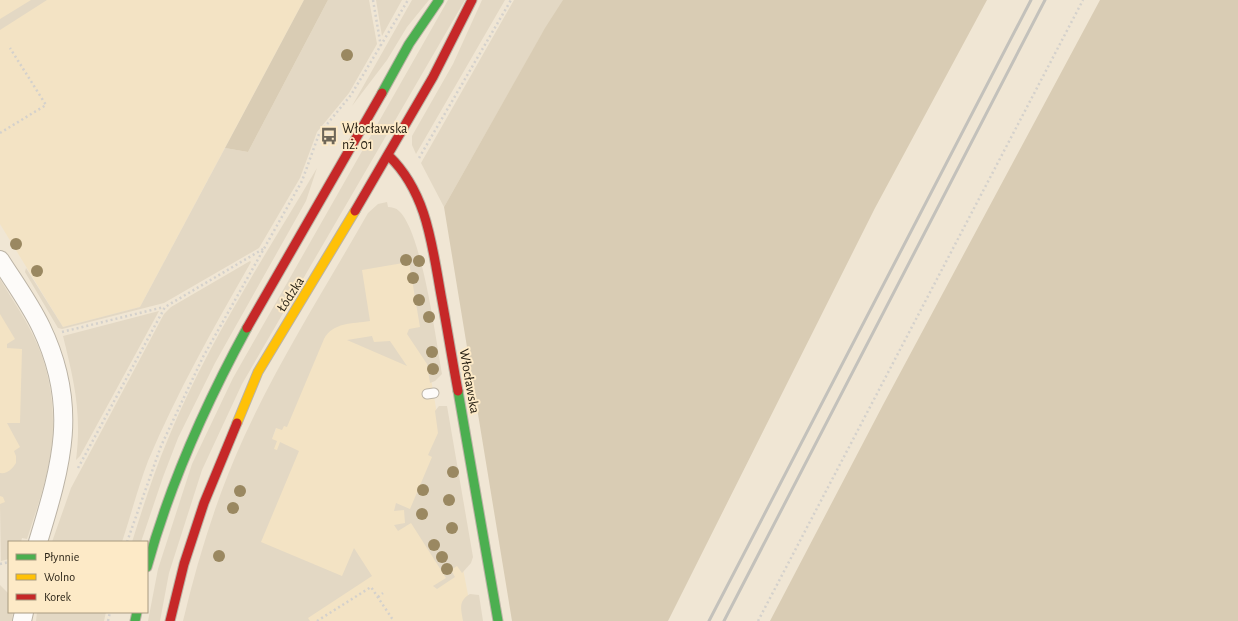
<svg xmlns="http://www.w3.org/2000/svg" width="1238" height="621" viewBox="0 0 1238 621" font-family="'Alegreya Sans',sans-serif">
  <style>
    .built { fill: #f3e3c4 }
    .green { fill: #e3d8c4 }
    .forest { fill: #d9ccb4 }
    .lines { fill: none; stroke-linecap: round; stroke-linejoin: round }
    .lane-casing { stroke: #bbb3a5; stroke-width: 11 }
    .street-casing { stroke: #bbb3a5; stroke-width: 20 }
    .fast-casing { stroke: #bbb3a5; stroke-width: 11 }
    .slow-casing { stroke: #bbb3a5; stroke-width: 11 }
    .jam-casing { stroke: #bbb3a5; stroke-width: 11 }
    .path { stroke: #d4d1cc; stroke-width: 2.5; stroke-dasharray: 2 3; stroke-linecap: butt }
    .lane { stroke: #fdfbf9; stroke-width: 9 }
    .street { stroke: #fdfbf9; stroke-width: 18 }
    .fast { stroke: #4caf50; stroke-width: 9 }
    .slow { stroke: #ffc107; stroke-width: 9 }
    .jam { stroke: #c62828; stroke-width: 9 }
    .rail { stroke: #c3c1bb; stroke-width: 3 }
    .tree { fill: #9a8861 }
    .labels { text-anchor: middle; stroke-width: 4; stroke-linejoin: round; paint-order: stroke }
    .poi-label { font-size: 14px; fill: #292215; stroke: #fdeac7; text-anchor: start }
    .street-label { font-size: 14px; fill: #292215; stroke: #fdeac7 }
  </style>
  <rect width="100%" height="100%" fill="#f0e6d4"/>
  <path class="built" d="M0 0H304L140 307 63 327 0 224Z
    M366 245 410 254 464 574 473 621H217L235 529 294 385Z
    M0 287 26 332 24 464 0 512Z"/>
  <path class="green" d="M31 0H47L0 30V19Z
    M328 0H369L377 44 349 93 317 132 300 178 259 248 164 303 62 329 58 328 25 272 26 268 63 327 140 307 225 148 248 152Z
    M376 0H402L382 36Z
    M412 0H429L407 27 387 60 352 106Z
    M448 0H465L242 384 202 470 169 573 160 621H148L158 569 192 464 233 378Z
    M482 0H505L416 154 412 145V136L453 64Z
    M514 0H564L542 34 444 207 421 163Z
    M317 168 306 201 215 363 178 438 163 477 141 542H132C143 507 154 472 168 439 207 344 265 256 317 168Z
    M387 202 388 207C392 207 396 208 399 211 422 232 436 340 442 374L435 381 430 383 427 364 407 334 409 329 420 327 409 262 362 270 370 321C352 324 333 322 324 339L287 427 284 426 282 430 276 428 272 439 277 441 274 449 277 450 280 442 299 451 261 542 342 576 354 548 372 576 308 618 310 621H183C198 558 217 496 244 437 279 360 326 287 368 213L378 204Z
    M250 261 251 262C214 327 177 392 148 461 138 487 131 515 122 542H52L71 488 164 314 171 307Z
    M0 279C13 301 28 322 38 346 53 381 57 425 49 463 44 489 35 514 27 539L22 538 21 542H9V559L1 561 0 504 5 502 3 497 0 496V473C8 474 12 469 16 463V456L14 451 20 447 7 423H20L22 349 7 348V344L15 339 0 314Z
    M159 311 80 456 76 460C82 413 74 381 63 336Z
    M372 336 374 342 390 341 407 366 347 340Z
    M439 406H447L473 557 471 563 463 572 462 573 457 566 451 570 455 577 437 589 433 586 446 578 411 523 398 531 394 525 405 523 404 510 394 511 396 503 410 509 432 457 428 455 438 433 435 411Z
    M0 585 9 594V612H13L12 621H0Z
    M470 594 479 595 483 621H463C461 609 458 601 470 594Z
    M37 612H106L104 621H36Z"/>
  <path class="forest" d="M304 0H328L248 152 225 148Z
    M563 0H987L875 208 668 621H512L444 207 545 28Z
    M1100 0H1238V621H770L884 403Z"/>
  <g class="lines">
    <g class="lane-casing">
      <path id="lane" d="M427 394 434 393"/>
    </g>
    <g class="street-casing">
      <path id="street" d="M0 260C14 282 30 304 41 327 79 406 62 463 38 542
        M22 621 24 612"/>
    </g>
    <g class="fast-casing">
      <path id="fast" d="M382 93 409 44 439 0
        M458 391 498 621
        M147 567C170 483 205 405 247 328
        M135 621 137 612"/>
    </g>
    <g class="slow-casing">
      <path id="slow" d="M237 423 258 372 355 211"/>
    </g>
    <g class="jam-casing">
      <path id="jam" d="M389 156C427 193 432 245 441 295 447 327 452 359 458 391
        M355 211 433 77 472 0
        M247 328 382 93
        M170 621 184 564 204 503 237 423"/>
    </g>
    <path class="path" d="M373 0 381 47
      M0 133 46 105 10 48
      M419 158 511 0
      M62 332 164 307
      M78 468 165 307 263 249
      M127 542 161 446 203 357 302 181 319 134 351 95 408 0
      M0 564 9 562
      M378 597 383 593
      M108 621 110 612
      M317 621 371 587 393 620
      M758 621 1083 0"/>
    <use href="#lane" class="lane"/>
    <use href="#street" class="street"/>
    <use href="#fast" class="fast"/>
    <use href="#slow" class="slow"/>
    <use href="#jam" class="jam"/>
    <path class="rail" d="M709 621 1031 0
      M724 621 1045 0"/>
  </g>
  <g class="tree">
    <circle cx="347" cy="55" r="6"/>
    <circle cx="16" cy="244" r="6"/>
    <circle cx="406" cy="260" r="6"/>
    <circle cx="419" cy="261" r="6"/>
    <circle cx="37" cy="271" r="6"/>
    <circle cx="413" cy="278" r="6"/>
    <circle cx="419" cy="300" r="6"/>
    <circle cx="429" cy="317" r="6"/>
    <circle cx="432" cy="352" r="6"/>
    <circle cx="433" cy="369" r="6"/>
    <circle cx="453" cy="472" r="6"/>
    <circle cx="423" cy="490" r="6"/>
    <circle cx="240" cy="491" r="6"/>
    <circle cx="449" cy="500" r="6"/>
    <circle cx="233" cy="508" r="6"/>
    <circle cx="422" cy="514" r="6"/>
    <circle cx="452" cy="528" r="6"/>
    <circle cx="434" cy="545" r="6"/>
    <circle cx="219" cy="556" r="6"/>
    <circle cx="442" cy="557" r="6"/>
    <circle cx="447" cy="569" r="6"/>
  </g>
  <defs>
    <g id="bus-bare" transform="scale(1.38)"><path d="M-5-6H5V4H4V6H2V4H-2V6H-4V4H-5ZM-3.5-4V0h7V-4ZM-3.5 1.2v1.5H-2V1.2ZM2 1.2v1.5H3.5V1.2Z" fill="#6f6758" stroke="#fdeac7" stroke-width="2.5" paint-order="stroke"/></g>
  </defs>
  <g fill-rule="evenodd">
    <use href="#bus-bare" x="329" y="136"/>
  </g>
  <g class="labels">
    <g class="poi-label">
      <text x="342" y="133">Włocławska<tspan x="342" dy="16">nż. 01</tspan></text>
    </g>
    <g class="street-label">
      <text transform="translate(290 294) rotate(-57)" y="5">Łódzka</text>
      <text transform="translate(470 381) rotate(80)" y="5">Włocławska</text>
    </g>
  </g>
  <rect x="8" y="541" width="140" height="72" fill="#fdeac7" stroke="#a89a80"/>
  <rect x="16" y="554" width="20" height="6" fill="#4caf50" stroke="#a89a80"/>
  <text x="44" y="561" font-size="12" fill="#292215">Płynnie</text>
  <rect x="16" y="574" width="20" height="6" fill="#ffc107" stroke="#a89a80"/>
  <text x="44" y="581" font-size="12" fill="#292215">Wolno</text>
  <rect x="16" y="594" width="20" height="6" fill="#c62828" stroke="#a89a80"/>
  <text x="44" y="601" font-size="12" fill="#292215">Korek</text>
</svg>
